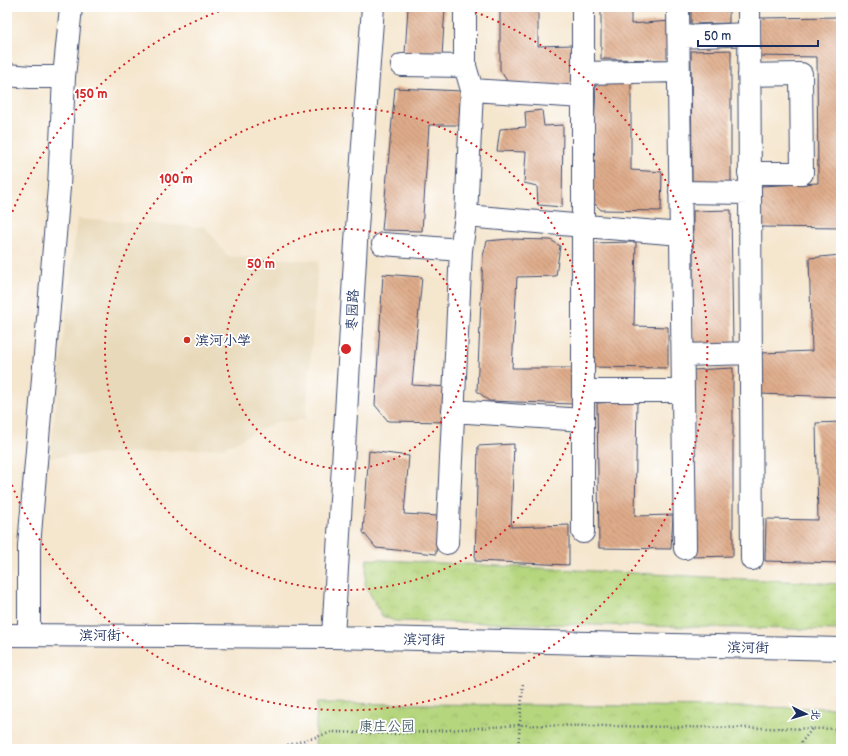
<svg xmlns="http://www.w3.org/2000/svg" width="848" height="756" viewBox="0 0 848 756" font-family="'Balsamiq Sans','LXGW WenKai TC',sans-serif">
  <style>
    .built { fill: #e8d9ba }
    .park { fill: url(#park-crowns); stroke: #68826e }
    .building { fill: url(#building-back-hatch) }
    .lines { fill: none; stroke-linecap: round; stroke-linejoin: round }
    .minor-casing { stroke: #3c4a6f; stroke-width: 24 }
    .path { stroke: #3c4a6f; stroke-width: 2.5; stroke-dasharray: 1 3; stroke-linecap: butt }
    .minor { stroke: #fff; stroke-width: 22 }
    .ring { fill: none; stroke: #d62828; stroke-width: 2; stroke-dasharray: 2 4 }
    .poi-dot { fill: #c8321e; stroke: #fff; stroke-width: 1.5 }
    .labels { text-anchor: middle; stroke-width: 3.5; stroke-linejoin: round; paint-order: stroke }
    .street-label { font-size: 14px; fill: #1b2f5e; stroke: #fff }
    .poi-label { font-size: 14px; fill: #1b2f5e; stroke: #fff; text-anchor: start }
    .park-label { font-size: 14px; fill: #4a6168; stroke: #fff }
    .centre { fill: #d62828; stroke: #fff; stroke-width: 2 }
    .ring-label { font-size: 12px; text-anchor: middle; font-weight: bold; fill: #d62828; stroke: #fff; stroke-width: 3.5; stroke-linejoin: round; paint-order: stroke }
  </style>
  <defs>
    <pattern id="park-crowns" width="20" height="18" patternUnits="userSpaceOnUse"><rect width="20" height="18" fill="#b6d67e"/><path d="M2 6a3 3 0 1 1 6 0M12 15a3 3 0 1 1 6 0" fill="none" stroke="#9cb86f"/></pattern>
    <pattern id="building-back-hatch" width="6" height="6" patternUnits="userSpaceOnUse"><rect width="6" height="6" fill="#dfac8a"/><path d="M-1 5l2 2M0 0l6 6M5-1l2 2" fill="none" stroke="#b48c74"/></pattern>
  </defs>
  <rect width="100%" height="100%" fill="#fff"/>
  <filter id="ink" filterUnits="userSpaceOnUse"><feTurbulence type="fractalNoise" baseFrequency=".025" numOctaves="2"/><feDisplacementMap in="SourceGraphic" scale="8" xChannelSelector="R" yChannelSelector="G"/><feConvolveMatrix kernelMatrix="1 2 1 2 8 2 1 2 1" color-interpolation-filters="sRGB"/></filter>
  <filter id="wash" filterUnits="userSpaceOnUse"><feTurbulence type="fractalNoise" baseFrequency=".012" numOctaves="4" result="noise"/><feDisplacementMap in="SourceGraphic" scale="16" xChannelSelector="R" yChannelSelector="G"/><feGaussianBlur stdDeviation="0.9" result="paint"/><feColorMatrix in="noise" values="0 0 0 0 0 0 0 0 0 0 0 0 0 0 0 0 0 1.4 0 .05"/><feComposite in="paint" operator="in"/></filter>
  <g filter="url(#wash)">
    <rect width="100%" height="100%" fill="#f5e6ce"/>
    <path class="built" d="M77 219 205 227 228 256 318 261 306 420 276 422 223 448 50 457Z"/>
    <path class="park" d="M367 559 841 584V630L395 621 382 616 365 584Z
      M317 703 841 708V749H315Z"/>
    <g id="blocks">
      <path class="building" d="M408 7H445L442 56 405 54Z
        M500 7H538V46L573 45V85L509 84 500 70Z
        M601 7H631V24L671 21V60L601 59Z
        M691 7H729V23L691 24Z
        M841 17V228L761 227V186L818 183 817 57 759 56V18Z
        M731 50V182L692 183 691 51Z
        M631 81V170L662 172 661 211 601 210 591 200 596 84Z
        M395 88 462 91 461 125H429L422 231 382 230Z
        M542 110 544 126 563 125 562 207 538 205 537 186 524 183 526 152 497 151 500 129 526 127 525 112Z
        M731 210 733 344 693 345V211Z
        M509 239 551 240 560 246 556 276 517 277 512 368H575L573 404 489 401 477 391 483 256 487 241Z
        M636 242 634 326 668 327V368L587 367 590 243Z
        M841 255V397L760 394 762 353 812 351 809 258Z
        M383 274 422 277 412 385 449 387 448 422 388 421 375 405Z
        M733 368V556L693 557V370Z
        M637 401 635 516 673 515 671 549 599 548 597 403Z
        M841 422V563L765 561 766 519 818 520 816 423Z
        M514 444 511 527 569 525V565L475 561 478 446Z
        M369 451 409 456 404 514 438 516 436 554 376 548 363 532Z"/>
    </g>
  </g>
  <g filter="url(#ink)">
    <use href="#blocks" fill-opacity="0" stroke="#3c4a6f" stroke-width="1"/>
    <g class="lines">
      <g class="minor-casing">
        <path id="minor" d="M583 7V532
          M678 7 685 548
          M749 7 752 559
          M679 37 749 34
          M402 65 465 66
          M583 73 679 71
          M7 75 30 77H64
          M749 75 801 74 802 173H749
          M472 90 583 97
          M680 192 749 193
          M466 216 681 234
          M383 244 461 250
          M683 355 750 353
          M583 391H683
          M453 411 583 420
          M447 543 461 250 466 216 472 90 465 66V7
          M7 635 333 637 841 649
          M29 635V546L59 187 64 77 71 7
          M333 637 356 242 373 7"/>
      </g>
      <path class="path" d="M287 749 288 745 333 732 393 734 519 725 841 729
        M518 749 523 683
        M796 749 812 729"/>
      <use href="#minor" class="minor"/>
    </g>
  </g>
  <g class="ring">
    <circle cx="346" cy="349" r="120"/>
    <circle cx="346" cy="349" r="241"/>
    <path d="M8 223A361 361 0 0 1 228 8M464 8A361 361 0 1 1 8 475"/>
  </g>
  <circle class="poi-dot" cx="187" cy="340" r="4"/>
  <g class="labels">
    <g class="street-label">
      <text transform="translate(352 310) rotate(-87)" y="5">枣园路</text>
      <text x="100" y="640">滨河街</text>
      <text transform="translate(424 639) rotate(1)" y="5">滨河街</text>
      <text transform="translate(748 647) rotate(1)" y="5">滨河街</text>
    </g>
    <g class="poi-label">
      <text x="195" y="345">滨河小学</text>
    </g>
    <g class="park-label">
      <text x="387" y="731">康庄公园</text>
    </g>
  </g>
  <circle cx="346" cy="349" r="6" class="centre"/>
  <g class="ring-label">
    <text x="91" y="98">150 m</text>
    <text x="176" y="183">100 m</text>
    <text x="261" y="268">50 m</text>
  </g>
  <rect width="848" height="756" fill="none" stroke="#fff" stroke-width="24"/>
  <g transform="translate(806 714) rotate(95)" stroke="#ffffff" stroke-width="3" paint-order="stroke">
  <path d="M0-3L7 15L0 10L-7 15Z" fill="#1b2f5e"/>
  <text y="-6" font-size="11" font-weight="bold" text-anchor="middle" fill="#1b2f5e">北</text>
  </g>
  <path d="M698 40v6h120v-6" fill="none" stroke="#1b2f5e" stroke-width="2"/>
  <text x="704" y="40" font-size="12" fill="#1b2f5e" stroke="#ffffff" stroke-width="3" paint-order="stroke">50 m</text>
</svg>
